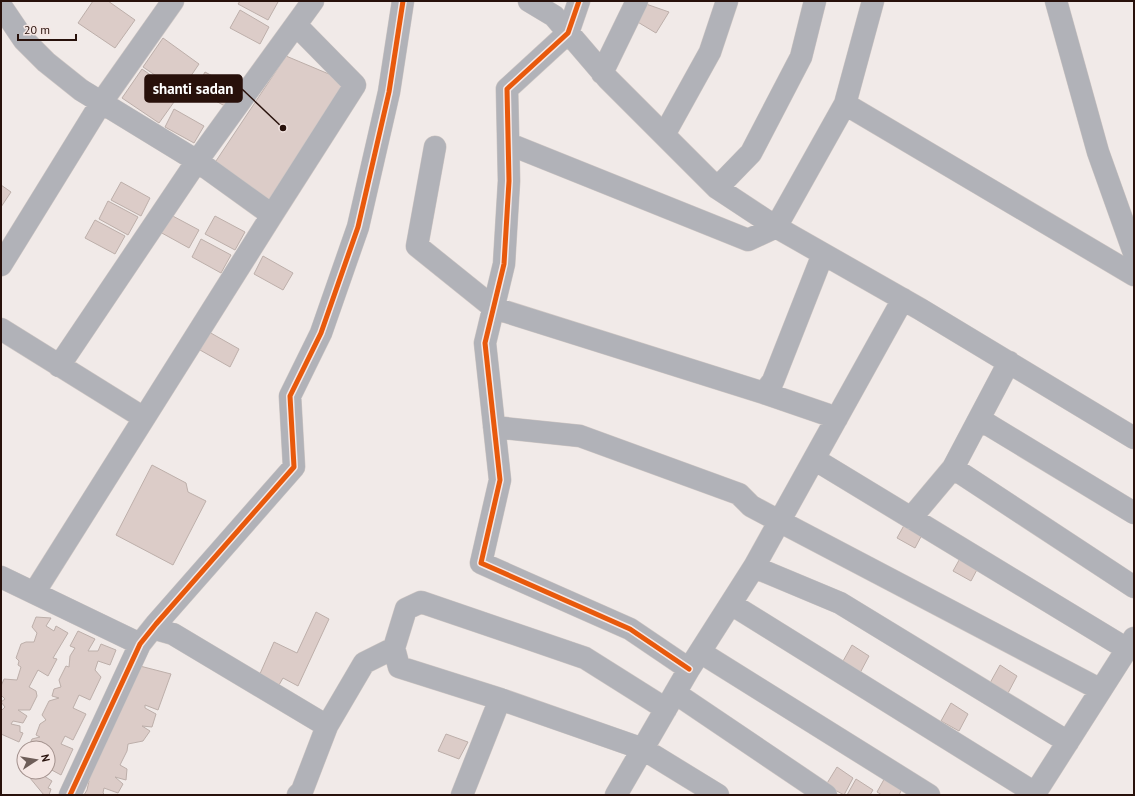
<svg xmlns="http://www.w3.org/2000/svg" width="1135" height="796" viewBox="0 0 1135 796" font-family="'PT Sans',sans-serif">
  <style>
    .building { fill: #dcccc8; stroke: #bdafaa }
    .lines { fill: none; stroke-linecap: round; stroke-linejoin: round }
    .minor-casing { stroke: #d0c8c5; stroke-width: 23 }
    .minor { stroke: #b1b2b8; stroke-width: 22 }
    .cycleway-casing { stroke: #f5e7e4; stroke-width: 8 }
    .cycleway { stroke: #e8590c; stroke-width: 5 }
    .leader { fill: none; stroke: #28110b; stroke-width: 1.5 }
    .callout-dot { fill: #28110b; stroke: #f5e7e4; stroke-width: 1.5 }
    .callout { fill: #28110b; stroke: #28110b; stroke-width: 1.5 }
    .callout-label { font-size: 15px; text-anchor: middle; font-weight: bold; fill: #fff }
  </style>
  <rect width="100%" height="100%" fill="#f1eae8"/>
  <path class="building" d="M93 1H108L135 20 115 48 78 23Z
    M240 1H275L278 2 268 20 238 4Z
    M646 4 669 12 656 33 636 21Z
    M240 10 269 27 260 44 230 28Z
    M163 38 199 64 180 92 143 67Z
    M286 56 355 85 272 215 210 170Z
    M142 69 179 95 159 123 122 98Z
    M205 72 235 88 225 106 195 90Z
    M174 109 204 126 194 143 165 127Z
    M121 182 150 198 141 216 111 200Z
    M1 185 11 192 1 207Z
    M108 201 138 217 128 235 99 219Z
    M169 214 199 230 189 248 160 232Z
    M215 216 245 232 235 250 205 234Z
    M95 220 125 236 115 254 85 238Z
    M201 239 231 255 221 273 192 257Z
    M263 256 293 273 283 290 254 274Z
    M209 332 239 349 230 367 200 350Z
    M152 465 186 483 188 492 206 501 173 565 116 535Z
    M907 520 924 531 915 548 897 538Z
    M963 553 980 564 971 581 953 571Z
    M316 612 329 619 298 686 283 678 279 685 259 676 274 642 297 653Z
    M36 617 51 618 46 626 54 631 56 626 68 633 53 658 57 659 48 676 38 670 29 687 36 691 37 696 30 710H18L27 716 23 723 13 721 11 724 20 726V732L23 733 19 742 1 734V711L5 707 1 702 5 699 1 695V686L4 679 17 680 21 667 18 665 19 661 16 658 21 644 26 642H34L37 633 32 627Z
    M78 631 95 639 88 651H98L101 644 116 650 110 665 98 661 95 670 101 677 90 700 79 695 73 708 86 714 73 740 65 736 61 744 73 749 61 775 48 768V748H28L32 739 40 737 36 735 40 724 46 720 42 715 49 701 59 698 52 696 54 689 61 687 59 680 66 666 69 667 70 656 75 648 70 646Z
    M852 645 869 656 860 673 842 663Z
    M136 665 171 674 158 710 145 705V708L156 714 152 727 142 726 150 731 143 741 128 744 127 751 120 765 127 769 126 780 115 777 123 784 118 793 104 788 103 793 105 795H84L87 790 89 781H85Z
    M1000 665 1017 676 1008 693 990 683Z
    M951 703 968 714 959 731 941 721Z
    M446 734 468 742 459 759 438 751Z
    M24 761V771L19 765Z
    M837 767 853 778 844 795 826 785Z
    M25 772H46L44 776 52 781 48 788 51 789 49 795H44Z
    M887 774 904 785 899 795H882L877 792Z
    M856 779 873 790 870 795H847Z"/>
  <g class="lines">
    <g class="minor-casing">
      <path id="minor" d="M529 1 554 16 608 79 717 188 776 227 920 309 1134 438
        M579 1 568 33 507 89 509 181 504 264 485 343 500 480 481 563 630 629 689 669
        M1056 1 1098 152 1134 253
        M1 6 24 40 46 62 81 90 197 161 272 215
        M602 73 637 1
        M845 104 873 1
        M664 135 710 52 727 1
        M509 144 748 240 776 227 845 104 1134 275
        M435 147 417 246 494 308 764 393 773 381 823 254
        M717 188 751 153 801 57 815 1
        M1 265 101 103 173 1
        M1 329 144 418
        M59 366 197 161 313 1
        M764 393 837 418
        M979 419 1134 513
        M494 427 580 436 739 494 751 506 779 521 1101 690
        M814 459 1127 649
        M953 468 1009 362
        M911 518 953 468 1134 587
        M754 567 840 603 1068 742
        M1 577 140 644
        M34 593 272 215 355 85 296 25
        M731 604 1035 793
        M156 624 159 630 173 634 327 726
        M700 652 929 795
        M675 693 826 795
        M666 709 585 658 421 602 406 609 394 648 399 667 500 699 643 749 718 795
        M70 795 140 644 156 624 294 467 290 396 321 333 358 227 389 92 403 1
        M298 795 302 791 327 726 364 663 394 648
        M462 795 500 699
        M616 795 689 669 754 567 903 299
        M1034 795 1134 638"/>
    </g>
    <use href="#minor" class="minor"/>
    <g class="cycleway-casing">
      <path id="cycleway" d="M579 1 568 33 507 89 509 181 504 264 485 343 500 480 481 563 630 629 689 669
        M70 795 140 644 156 624 294 467 290 396 321 333 358 227 389 92 403 1"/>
    </g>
    <use href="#cycleway" class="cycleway"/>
  </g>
  <path class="leader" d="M283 128L242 89"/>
  <circle class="callout-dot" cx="283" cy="128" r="4"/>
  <rect class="callout" x="145" y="75" width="97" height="27" rx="4"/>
  <g class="callout-label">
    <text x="193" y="94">shanti sadan</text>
  </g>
  <rect width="1135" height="796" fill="none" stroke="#28110b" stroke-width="4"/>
  <g transform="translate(36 760) rotate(78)"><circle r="19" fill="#f5e7e4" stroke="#a3918d"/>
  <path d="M0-3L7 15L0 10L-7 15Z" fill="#6e5d58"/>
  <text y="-6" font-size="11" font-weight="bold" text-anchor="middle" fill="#28110b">N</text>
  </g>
  <path d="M18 34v6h58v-6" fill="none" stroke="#28110b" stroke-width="2"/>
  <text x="24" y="34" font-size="12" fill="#28110b" stroke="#f5e7e4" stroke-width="3" paint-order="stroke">20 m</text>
</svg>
